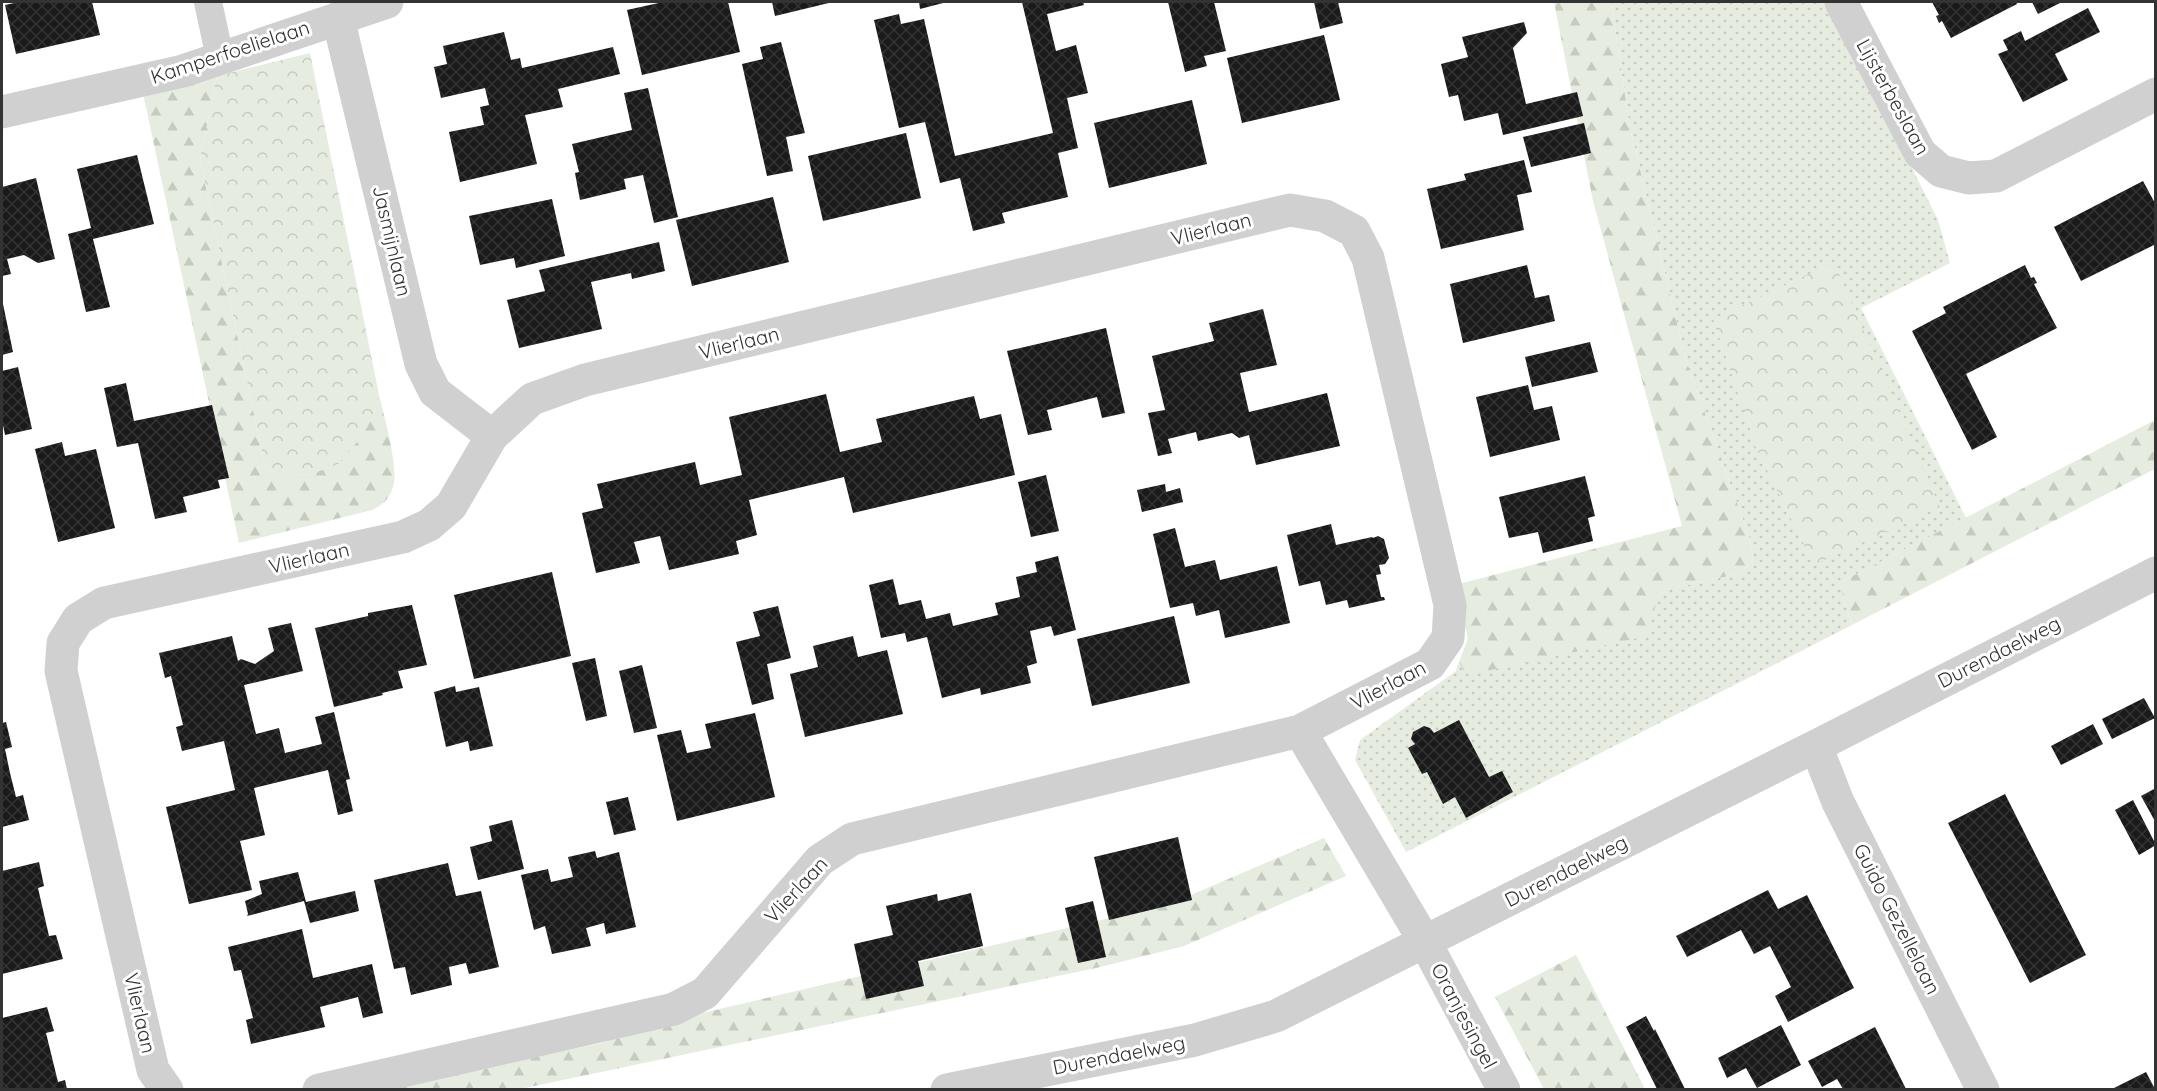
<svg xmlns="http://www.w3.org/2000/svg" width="2157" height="1091" viewBox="0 0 2157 1091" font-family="Quicksand,sans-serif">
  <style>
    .grass { fill: url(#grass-dots) }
    .forest { fill: url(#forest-firs) }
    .park { fill: url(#park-crowns) }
    .building { fill: url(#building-cross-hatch) }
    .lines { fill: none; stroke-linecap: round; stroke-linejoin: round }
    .lane { stroke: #d0d0d0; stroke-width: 28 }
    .street { stroke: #d0d0d0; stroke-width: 33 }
    .labels { text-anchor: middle; stroke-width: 6; stroke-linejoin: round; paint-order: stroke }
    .street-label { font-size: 20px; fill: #333; stroke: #fff }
  </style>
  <defs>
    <pattern id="grass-dots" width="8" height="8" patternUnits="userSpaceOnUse" patternTransform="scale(1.5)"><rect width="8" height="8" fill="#e6ecdf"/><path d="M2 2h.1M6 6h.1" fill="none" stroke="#c6cbc0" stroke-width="1.8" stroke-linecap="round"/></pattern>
    <pattern id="forest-firs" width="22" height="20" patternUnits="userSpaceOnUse" patternTransform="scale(1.5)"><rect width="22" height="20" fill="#e6ecdf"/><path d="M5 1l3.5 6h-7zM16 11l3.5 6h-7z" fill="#c6cbc0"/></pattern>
    <pattern id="park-crowns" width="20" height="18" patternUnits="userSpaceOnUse" patternTransform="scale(1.5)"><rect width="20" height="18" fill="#e6ecdf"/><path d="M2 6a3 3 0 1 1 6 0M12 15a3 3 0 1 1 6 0" fill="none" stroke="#c6cbc0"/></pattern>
    <pattern id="building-cross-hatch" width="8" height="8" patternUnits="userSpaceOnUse" patternTransform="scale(1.5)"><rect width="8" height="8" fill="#1a1a1a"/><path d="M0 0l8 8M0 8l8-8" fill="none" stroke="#333"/></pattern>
  </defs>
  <rect width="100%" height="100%" fill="#fff"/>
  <path class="grass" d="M1611 2H1829L1938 220 1950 263 1861 308 1966 518 1839 583 1852 625 1406 852 1355 760 1360 740 1456 671 1459 662 1464 671 1658 596 1668 589 1738 574 1753 561 1750 539 1686 360 1630 128Z"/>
  <path class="forest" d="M1554 2H1611L1630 128 1686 360 1750 539 1753 561 1738 574 1668 589 1658 596 1647 636 1477 673 1464 671 1459 662 1468 638 1455 585 1682 526 1593 201Z
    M217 76 200 159 265 466 280 476 312 474 374 414 379 395C384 416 399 468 393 487 390 498 382 506 372 510L239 543 143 93Z
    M2155 420V469L1852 625 1839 583Z
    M1324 838 1346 876 1184 946 1096 968 520 1089 376 1090 602 1043 668 1021 1170 904Z
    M1576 955 1645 1089H1544L1495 997Z"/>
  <path class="park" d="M310 53 379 395 374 414 357 442 338 464 312 474 280 476 265 466 200 159 217 76Z
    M1834 262 1940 507 1814 565 1756 448 1713 319Z"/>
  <path class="building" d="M19 2H92L100 35 16 54 5 5Z
    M663 2H728L740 52 642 75 627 10Z
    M772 2H833L775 16Z
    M919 2H947L920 9Z
    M1022 2H1083L1084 5 1047 14 1056 51 1076 45 1088 93 1067 98 1078 148 1058 153 1068 197 1002 213 1005 223 973 231 960 178 940 183 925 122 899 128 874 20 899 14 901 24 924 19 955 156 1053 133Z
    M1168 2H1214L1226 51 1204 56 1207 66 1185 72Z
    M1314 2H1338L1343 23 1320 29Z
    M1932 2H2016L2017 4 1951 38 1942 21 1939 23 1936 16 1939 15Z
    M2032 2H2062L2038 14Z
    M2088 8 2100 32 2055 54 2068 80 2023 102 1998 54 2008 50 2003 40 2021 31 2025 41Z
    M1524 22 1527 33 1513 48 1526 104 1577 92 1583 116 1503 135 1498 113 1464 121 1458 95 1449 97 1441 64 1468 57 1462 37Z
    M504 32 511 60 520 58 522 68 613 47 620 74 558 89 563 107 525 115 537 164 460 182 449 132 484 125 480 107 489 105 485 88 441 98 434 67 447 64 443 46Z
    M1324 35 1340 100 1242 123 1227 58Z
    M781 42 805 133 786 137 793 171 767 176 742 64 763 59 760 47Z
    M648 88 678 217 654 223 643 175 624 179 626 189 580 200 575 173 579 172 572 144 632 130 624 93Z
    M1192 100 1207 164 1109 188 1094 123Z
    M1584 123 1591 153 1531 167 1523 137Z
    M906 133 921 198 823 221 808 156Z
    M137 155 154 224 93 239 110 307 86 312 68 234 91 228 77 169Z
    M1524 160 1532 192 1517 195 1524 230 1441 249 1427 189 1466 180 1464 174Z
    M36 178 55 259 38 263 24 255 7 259 11 274 2 276V187Z
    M2143 181 2156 205V244L2081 281 2054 227Z
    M773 197 789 262 692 286 676 220Z
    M552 199 565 256 516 268 514 258 480 265 469 216Z
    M659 242 665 271 632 279 631 273 591 282 602 329 519 348 507 300 545 291 539 270Z
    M1527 265 1535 298 1549 295 1555 321 1463 343 1450 284Z
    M2025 265 2031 278 2034 277 2037 283 2034 284 2057 328 1966 374 1997 437 1972 450 1912 331 1946 313 1943 307Z
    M3 304 13 352 2 355V304Z
    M1263 309 1277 365 1240 373 1249 412 1327 393 1340 446 1256 465 1249 435 1239 438 1232 433 1198 441 1196 432 1168 439 1172 453 1158 456 1148 413 1165 410 1152 356 1214 341 1209 323Z
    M1106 328 1125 413 1102 418 1097 397 1047 410 1052 430 1028 435 1007 351Z
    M1590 342 1598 372 1532 387 1525 357Z
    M18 367 32 429 5 435 2 420V371Z
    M126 383 134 421 212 405 229 478 218 480 220 488 183 497 187 512 155 519 138 443 117 447 104 388Z
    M1528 385 1534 410 1552 406 1560 440 1490 457 1476 397Z
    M826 394 840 452 882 442 876 419 974 396 980 419 1001 414 1015 475 853 513 844 477 749 500 757 535 736 541 739 554 669 570 660 536 634 542 640 563 596 573 582 513 603 508 597 484 695 462 700 485 742 475 729 417Z
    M62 442 65 456 96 449 115 528 58 542 35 449Z
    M1046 475 1059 531 1031 537 1018 482Z
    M1585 476 1595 516 1588 518 1593 541 1543 553 1538 532 1509 538 1499 497Z
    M1165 484 1166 492 1180 488 1183 502 1142 512 1137 490Z
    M1331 524 1336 545 1372 537 1373 538 1378 536 1384 539 1389 558 1385 564 1379 565 1381 574 1376 575 1381 597H1384L1385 600 1349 608 1347 600 1326 605 1320 581 1299 586 1287 535Z
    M1175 528 1185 567 1215 560 1220 580 1277 566 1290 623 1225 638 1219 610 1196 616 1193 603 1170 608 1153 534Z
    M1058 556 1076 630 1054 636 1051 626 1030 631 1037 663 1027 666 1031 683 981 695 980 688 942 698 927 637 907 642 905 633 881 638 869 585 893 579 899 605 921 600 926 619 950 613 953 626 998 615 995 603 1020 597 1016 577 1037 572 1035 562Z
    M552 572 571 656 474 679 454 595Z
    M412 605 427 665 398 671 403 688 382 693 383 695 334 707 315 628 368 616V613Z
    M778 606 791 658 767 664 774 699 752 705 736 642 760 636 753 612Z
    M1174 616 1190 683 1092 706 1077 639Z
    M291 623 303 671 244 685 256 734 279 728 285 753 322 744 315 717 334 712 350 779 346 780 353 811 338 815 328 770 254 788 265 835 240 841 252 890 189 904 166 807 235 790 224 741 182 751 176 727 183 725 171 676 165 678 159 653 232 636 238 661 241 659 255 664 274 651 268 628Z
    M853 636 858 657 887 650 903 714 805 737 790 674 818 667 813 646Z
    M595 658 607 716 586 721 572 663Z
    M642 665 657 728 634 733 619 671Z
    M455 686 456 692 479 687 493 746 470 751 468 741 446 747 434 692Z
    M2144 698 2155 718 2112 739 2102 719Z
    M755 713 775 797 677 821 657 735 681 730 687 753 711 748 705 724Z
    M1459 720 1489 777 1502 771 1513 792 1466 818 1455 797 1443 804 1427 772 1422 774 1408 748 1415 744 1411 739 1413 732 1424 726 1430 728 1434 733Z
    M6 722 12 747 5 749 10 773 16 797 23 795 29 820 2 827V723Z
    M2093 724 2103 744 2061 765 2051 746Z
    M2156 788V823L2141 796Z
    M2005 794 2086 955 2030 983 1948 823Z
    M628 797 636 830 614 835 606 802Z
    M2133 800 2156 845 2139 855 2115 810Z
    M512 820 524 869 478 880 470 847 492 841 489 826Z
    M1178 837 1192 900 1109 920 1094 857Z
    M595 851 597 858 619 852 636 927 606 934 604 923 586 928 591 946 552 954 545 926 534 930 521 875 548 869 551 882 573 877 568 857Z
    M39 862 44 886 38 888 49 936 56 935 63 959 2 974V871Z
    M448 863 456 896 481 891 499 967 469 974 466 963 449 967 452 985 411 995 405 967 394 969 374 880Z
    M298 872 306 902 355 891 359 911 310 923 304 901 247 916 248 914 245 901 262 894 259 881Z
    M1768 890 1778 909 1807 895 1854 988 1788 1022 1775 996 1791 987 1770 946 1754 954 1741 930 1687 957 1676 936Z
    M971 893 983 946 918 961 924 986 866 999 854 944 893 935 886 906 937 894 938 901Z
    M1093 901 1106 957 1078 963 1065 908Z
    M302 929 313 978 372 964 383 1013 363 1018 358 997 320 1007 325 1027 251 1044 246 1020 253 1018 241 970 234 971 228 947Z
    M47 1007 54 1031 46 1033 58 1082 65 1080 67 1089H2V1018Z
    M1646 1016 1654 1031 1655 1029 1685 1089H1657L1626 1027Z
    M1781 1025 1801 1065 1757 1088 1746 1068 1727 1078 1718 1058Z
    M1875 1027 1906 1089H1843L1837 1079 1822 1087 1808 1061Z
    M2146 1072 2155 1089H2112Z"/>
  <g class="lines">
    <path class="lane" d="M208 2 220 58"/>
    <path class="street" d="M1841 2 1920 153 1941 171 1969 178 1996 176 2156 94
      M338 18 421 364 435 392 492 436
      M2 112 183 71 387 2
      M1300 731 1425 942 1504 1090
      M1816 746 1838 802 1983 1090
      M167 1090 153 1070 61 671 63 643 78 619 104 603 403 537 429 525 451 506 492 436 532 399 585 380 1290 210 1325 216 1354 231 1368 258 1450 605 1448 638 1430 664 1300 731 852 839 820 860 705 993 674 1009 319 1090
      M947 1090 1195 1040 1276 1016 1816 746 2156 573"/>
  </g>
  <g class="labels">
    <g class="street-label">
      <text transform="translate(230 52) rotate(-18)" y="7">Kamperfoelielaan</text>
      <text transform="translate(1893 97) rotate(61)" y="7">Lijsterbeslaan</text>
      <text transform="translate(1211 229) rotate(-14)" y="7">Vlierlaan</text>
      <text transform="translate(392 241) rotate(77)" y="7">Jasmijnlaan</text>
      <text transform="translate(739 343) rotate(-14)" y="7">Vlierlaan</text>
      <text transform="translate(309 558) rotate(-13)" y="7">Vlierlaan</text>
      <text transform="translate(1999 652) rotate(-27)" y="7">Durendaelweg</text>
      <text transform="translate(1388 685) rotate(-28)" y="7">Vlierlaan</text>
      <text transform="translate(1566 871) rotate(-27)" y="7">Durendaelweg</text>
      <text transform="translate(796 890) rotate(-47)" y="7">Vlierlaan</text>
      <text transform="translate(1897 919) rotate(63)" y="7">Guido Gezellelaan</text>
      <text transform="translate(140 1013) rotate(77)" y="7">Vlierlaan</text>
      <text transform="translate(1464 1016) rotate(62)" y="7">Oranjesingel</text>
      <text transform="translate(1119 1055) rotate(-11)" y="7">Durendaelweg</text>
    </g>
  </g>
  <rect width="2157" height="1091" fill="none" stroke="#333333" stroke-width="6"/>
</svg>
